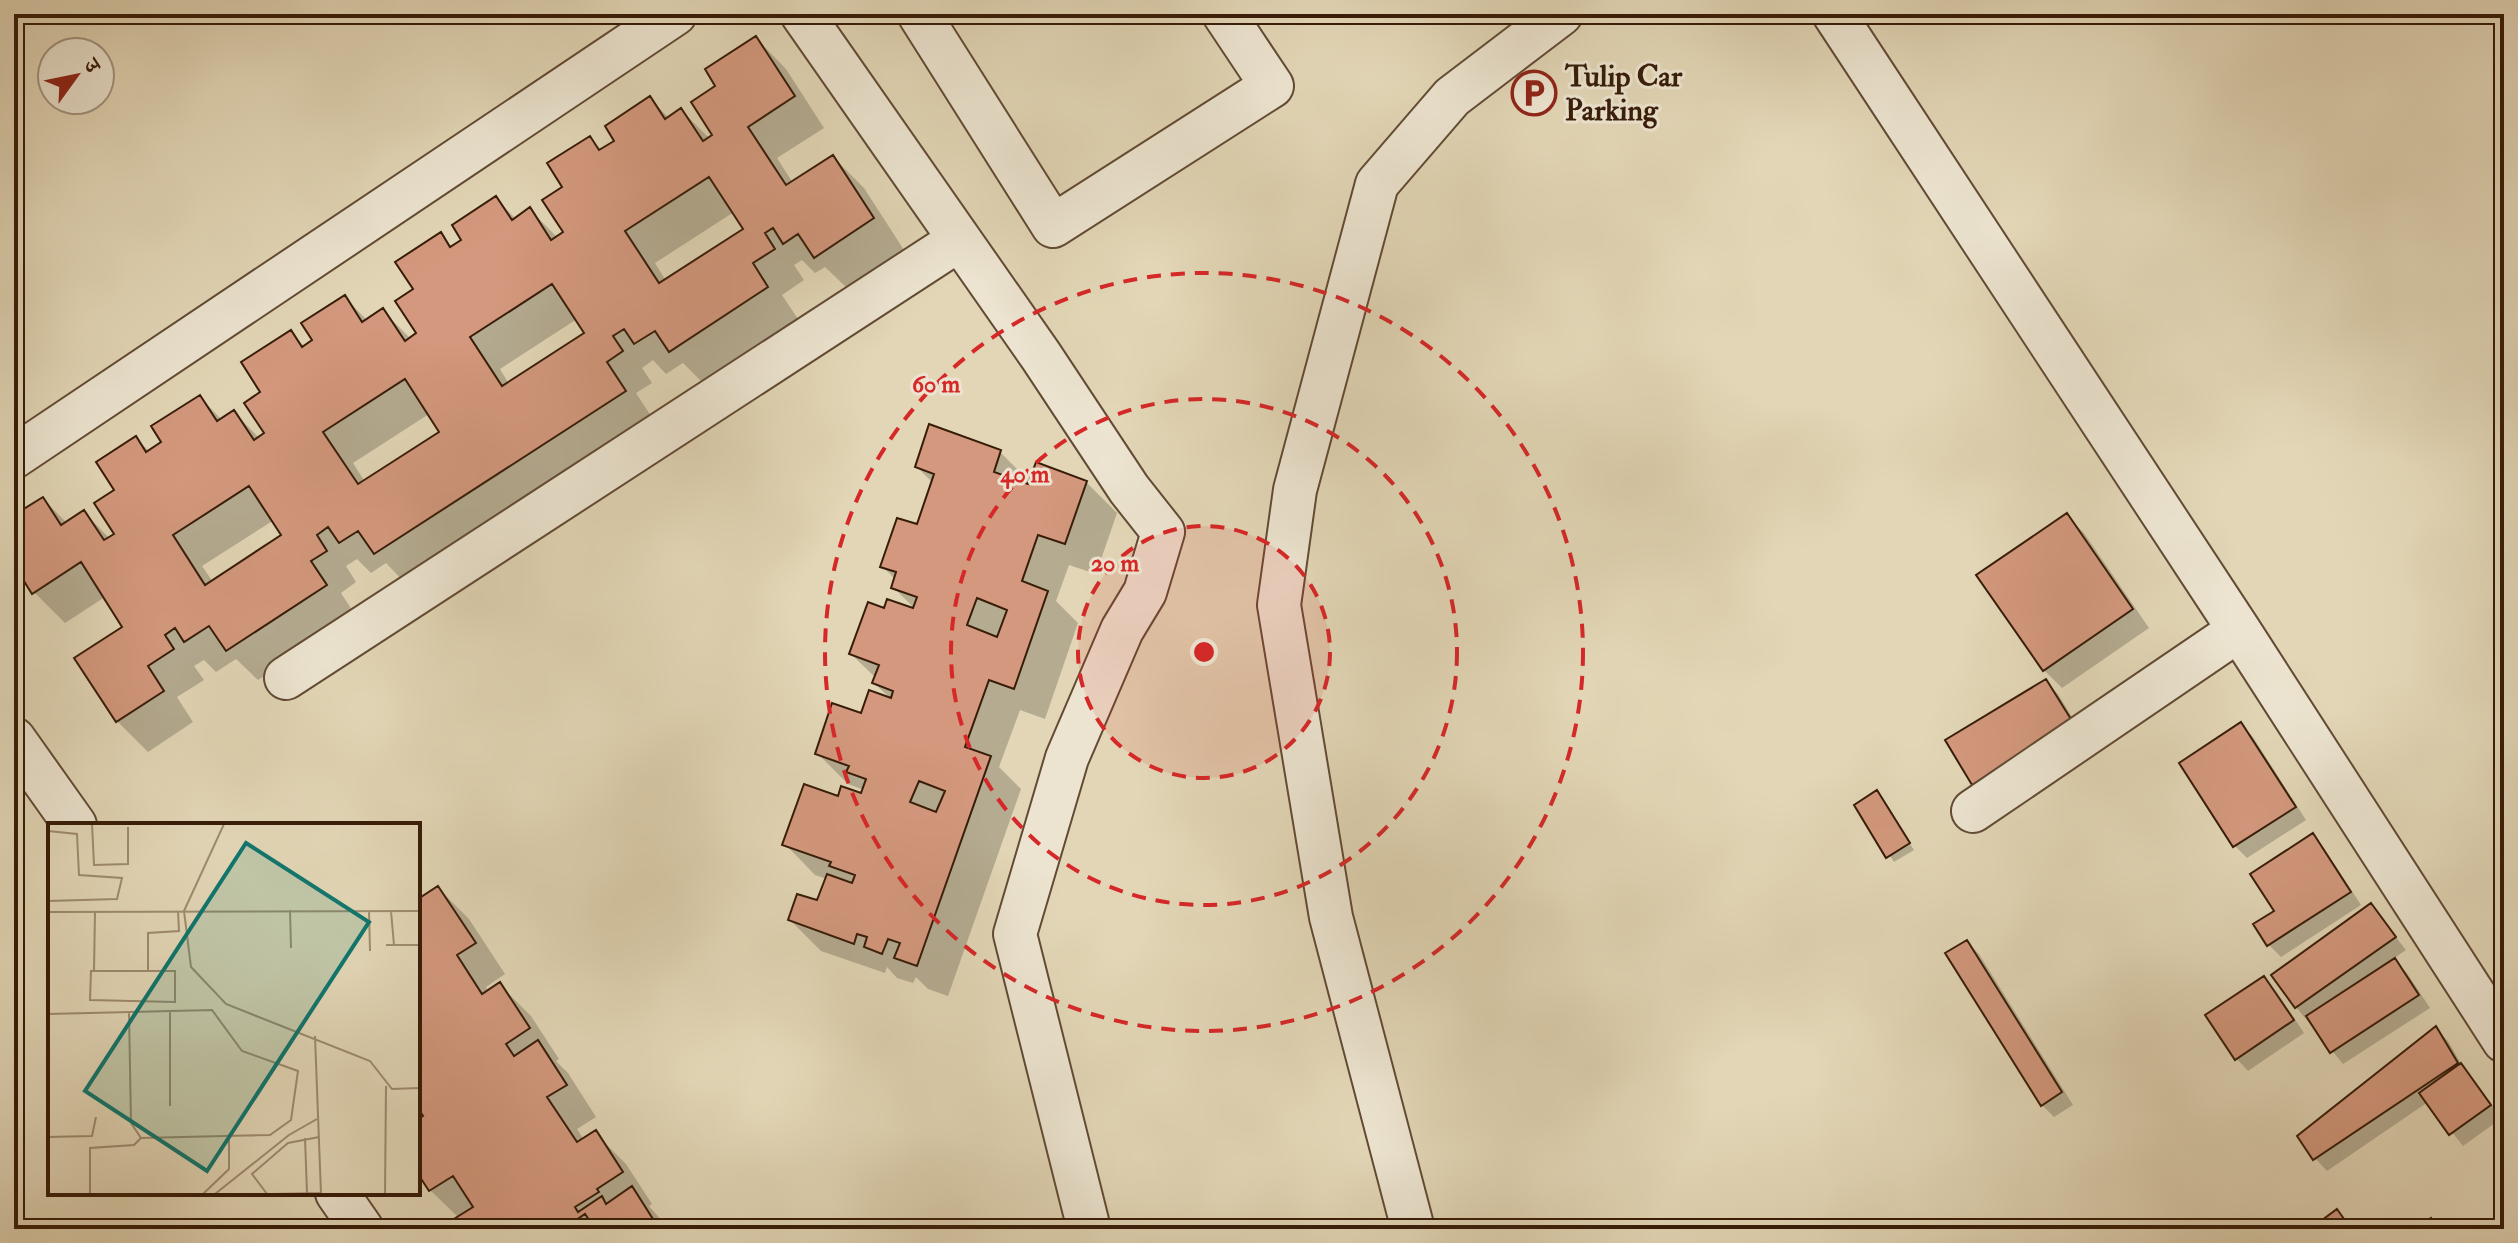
<svg xmlns="http://www.w3.org/2000/svg" width="2518" height="1243" viewBox="0 0 2518 1243" font-family="'IM FELL Double Pica','Noto Serif Devanagari',serif">
  <style>
    .shadow { fill: #0003; fill-rule: evenodd }
    .building { fill: #d3987d; stroke: #371c08; stroke-width: 2; fill-rule: evenodd }
    .lines { fill: none; stroke-linecap: round; stroke-linejoin: round }
    .street-casing { stroke: #624a34; stroke-width: 46 }
    .street { stroke: #ece4d0; stroke-width: 42 }
    .ring { fill: none; stroke: #d62828; stroke-width: 4; stroke-dasharray: 14 10 }
    .labels { text-anchor: middle; stroke-width: 6; stroke-linejoin: round; paint-order: stroke }
    .poi-label { font-size: 30px; font-weight: bold; fill: #371c08; stroke: #ece4d0; text-anchor: start }
    .inset-road { fill: none; stroke: #9e8c70; stroke-width: 2 }
    .view { fill: #0f766e; fill-opacity: 0.15; stroke: #0f766e; stroke-width: 4 }
    .inset-edge { fill: none; stroke: #371c08; stroke-width: 4 }
    .centre { fill: #d62828; stroke: #ece4d0; stroke-width: 4 }
    .ring-label { font-size: 24px; text-anchor: middle; font-weight: bold; fill: #d62828; stroke: #ece4d0; stroke-width: 6; stroke-linejoin: round; paint-order: stroke }
  </style>
  <rect width="100%" height="100%" fill="#e2d6b6"/>
  <filter id="stains"><feTurbulence type="fractalNoise" baseFrequency=".0025" numOctaves="4"/><feColorMatrix values="0 0 0 0 .2 0 0 0 0 .09 0 0 0 0 .02 0 0 0 .5 -.17"/></filter>
  <radialGradient id="worn" r=".72"><stop offset=".6" stop-color="#630" stop-opacity="0"/><stop offset="1" stop-color="#630" stop-opacity=".3"/></radialGradient>
  <path class="shadow" d="M756 38 786 69 824 128 777 158 793 183 833 157 864 188 904 250 846 287 825 267 815 273 802 260 794 265 804 280 782 295 798 319 701 381 683 363 666 374 653 360 642 368 652 383 636 393 655 422 406 584 386 563 371 573 357 559 346 566 356 582 341 593 356 616 258 680 236 659 216 672 204 660 194 666 204 680 177 697 193 722 148 752 117 721 125 627 105 597 65 623 34 592 14 562V518L43 499 67 523 84 512 110 539 117 535V491L136 438 150 452 164 443 200 397 222 420 234 412 260 439 267 434 263 393 290 332 305 347 315 341 344 297 368 321 383 311 411 339 419 334 416 289 440 235 453 248 464 240 496 199 516 219 530 210 558 238 566 233 565 187 590 138 602 151 617 141 650 99 669 118 681 110 710 139 715 136 718 86ZM734 212 745 230 666 281 655 263ZM577 319 586 334 509 384 500 369ZM429 414 441 432 365 482 353 463ZM274 520 284 536 213 582 202 566Z
    M1000 452 1031 483 1086 482 1117 513 1096 574 1069 565 1056 601 1078 623 1045 719 1020 710 999 767 1021 789 948 996 928 989 916 977 913 983 897 978 887 967 885 973 821 951 790 920 819 903 827 879 815 875 785 844 839 799 862 796 864 790 848 784 817 753 892 700 874 683 876 678 851 654 885 611H917L893 587 896 580 882 566 918 527 933 483 917 467Z
    M2066 515 2084 533 2149 628 2062 688 2044 670Z
    M2046 682 2058 694 2084 737 1986 796 1974 784 1947 741Z
    M2241 725 2253 737 2306 820 2247 858 2235 846 2182 763Z
    M1877 793 1914 850 1894 862 1856 805Z
    M2312 836 2324 848 2361 905 2281 957 2269 945 2256 925 2277 911Z
    M438 888 469 919 505 974 486 987 489 992 500 985 531 1016 559 1059 556 1061 568 1073 596 1117 577 1129 584 1140 595 1133 626 1164 652 1204 649 1206 669 1229H456L459 1218 430 1190 418 1170V901Z
    M2371 906 2406 950 2393 959 2407 973 2430 1008 2343 1064 2296 1007Z
    M1967 942 1979 954 2073 1105 2054 1117 2042 1105Z
    M2264 979 2276 991 2304 1033 2248 1071 2236 1058Z
    M2436 1029 2448 1041 2463 1067 2502 1118 2463 1146 2428 1102 2327 1171 2315 1158Z"/>
  <path class="building" d="M756 36 795 96 748 127 786 185 833 155 874 218 814 258 798 234 783 244 773 228 765 233 775 249 753 263 768 287 669 352 655 331 634 344 624 329 613 336 623 351 607 362 626 391 374 554 358 531 339 543 328 527 317 535 327 551 311 561 327 585 226 651 209 626 184 642 175 628 165 635 174 649 148 666 164 691 116 722 74 658 122 627 81 562 32 594 14 565V515L43 497 61 525 84 510 104 540 114 534 94 503 114 490 96 462 136 436 146 452 161 442 151 426 200 395 217 421 234 410 254 440 264 433 244 403 260 392 241 362 291 330 302 347 312 340 301 323 345 295 362 322 383 308 405 341 416 333 395 301 413 289 395 262 441 232 450 247 461 240 452 225 496 196 512 220 530 207 551 240 563 232 542 200 562 187 547 163 590 136 599 150 614 141 605 126 650 96 665 119 681 108 703 141 712 135 691 102 715 86 705 69ZM709 177 743 229 659 283 625 231ZM552 284 584 333 502 386 470 337ZM405 379 439 432 358 484 323 432ZM249 486 281 535 205 585 173 535Z
    M929 424 1001 450 994 472 1028 484 1036 462 1087 481 1065 544 1038 535 1022 581 1048 591 1014 689 989 680 965 747 991 756 917 966 894 958 900 943 888 939 882 954 864 947 867 937 857 934 854 944 788 920 797 894 817 900 827 874 852 883 855 875 829 866 831 862 782 845 804 784 838 796 841 786 861 793 866 779 846 772 849 766 815 754 832 703 861 713 869 690 891 698 893 691 872 683 879 665 849 654 868 602 884 608 887 599 913 608 917 597 891 588 896 572 880 567 897 518 917 524 934 474 915 467ZM977 598 1007 610 997 637 967 625ZM919 781 945 791 936 812 910 802Z
    M2067 513 2133 609 2043 671 1976 575Z
    M2046 679 2074 724 1972 785 1945 740Z
    M2241 722 2296 807 2233 847 2179 763Z
    M1877 790 1910 843 1886 858 1854 805Z
    M2313 833 2351 892 2267 946 2253 924 2274 911 2250 874Z
    M438 886 476 943 457 955 482 994 500 982 530 1028 506 1044 514 1056 538 1040 567 1085 547 1097 577 1142 596 1130 623 1172 597 1189 599 1192 575 1207 578 1212 602 1196 606 1204 632 1186 658 1227 655 1229H595L585 1214 563 1229H453L449 1222 473 1207 453 1176 429 1191 418 1174V1119L423 1116 418 1108V899Z
    M2371 903 2396 937 2295 1008 2271 975Z
    M1967 940 2062 1092 2041 1106 1945 953Z
    M2395 958 2419 995 2330 1053 2306 1016Z
    M2264 976 2294 1020 2235 1060 2205 1015Z
    M2436 1026 2458 1063 2313 1160 2297 1136Z
    M2461 1063 2491 1105 2449 1135 2419 1093Z
    M2337 1209 2351 1229H2310Z
    M2431 1218 2438 1229H2415Z"/>
  <g class="lines">
    <g class="street-casing">
      <path id="street" d="M802 14 1041 356 1129 489 1163 532 1145 592 1122 630 1067 758 1015 934 1089 1229
        M919 14 1053 226 1272 86 1224 14
        M1834 14 2239 630 2504 1041
        M14 457 675 14
        M286 678 959 240
        M14 739 75 825
        M1973 811 2239 630
        M337 1193 362 1229
        M1413 1229 1331 917 1279 605 1295 490 1377 184 1452 97 1561 14"/>
    </g>
    <use href="#street" class="street"/>
  </g>
  <circle cx="1204" cy="652" r="126" fill="#d62828" fill-opacity=".12"/>
  <g class="ring">
    <circle cx="1204" cy="652" r="126"/>
    <circle cx="1204" cy="652" r="253"/>
    <circle cx="1204" cy="652" r="379"/>
  </g>
  <defs>
    <g id="parking-ring" transform="scale(2.3)"><circle r="9.5" fill="#ece4d0" stroke="#8f2418" stroke-width="1.5"/><path d="M-3.5-5.5H1a3.5 3.5 0 0 1 0 7H-1V5.5H-3.5ZM-1-3.4V-.6H.8a1.4 1.4 0 0 0 0-2.8Z" fill="#8f2418"/></g>
  </defs>
  <g fill-rule="evenodd">
    <use href="#parking-ring" x="1534" y="93"/>
  </g>
  <g class="labels">
    <g class="poi-label">
      <text x="1565" y="86">Tulip Car<tspan x="1565" dy="34">Parking</tspan></text>
    </g>
  </g>
  <g transform="translate(48 823)">
    <rect width="372" height="372" fill="#e2d6b6"/>
    <path class="inset-road" d="M44 1 46 42 80 41V4M176 1 136 88 143 144 178 181 322 238 344 266 372 265M0 8 29 11 31 52 74 55 69 76 0 78M242 87 243 125M321 88 322 128M343 88 346 122M0 89 372 88M338 122H372M46 148 47 88M100 148H43L42 177 127 179V148H100V110L131 108 130 88M122 189V283M0 191 164 187 194 228 250 248 243 297 222 312 93 315 83 300 81 190M267 213 273 371M0 314 44 313 48 294M257 315 259 370M42 371V325L86 322 93 315M155 371 181 346V311M167 371 241 312 269 296M219 371 204 351 240 320 271 314M225 371 273 370M337 371 338 263"/>
    <path class="view" d="M198 20 321 99 159 348 37 268Z"/>
    <rect width="372" height="372" class="inset-edge"/>
  </g>
  <circle cx="1204" cy="652" r="12" class="centre"/>
  <g class="ring-label">
    <text x="936" y="392">60 m</text>
    <text x="1025" y="482">40 m</text>
    <text x="1115" y="571">20 m</text>
  </g>
  <rect width="2518" height="1243" fill="none" stroke="#e2d6b6" stroke-width="48"/>
  <rect x="16" y="16" width="2486" height="1211" fill="none" stroke="#371c08" stroke-width="4"/>
  <rect x="24" y="24" width="2470" height="1195" fill="none" stroke="#371c08" stroke-width="2"/>
  <g transform="translate(76 76) rotate(57)"><circle r="38" fill="#ece4d0" stroke="#a49480" stroke-width="2"/>
  <path d="M0-6L14 30L0 20L-14 30Z" fill="#8f2418"/>
  <text y="-12" font-size="22" font-weight="bold" text-anchor="middle" fill="#371c08">उ</text>
  </g>
  <rect width="100%" height="100%" filter="url(#stains)"/>
  <rect width="100%" height="100%" fill="url(#worn)"/>
</svg>
